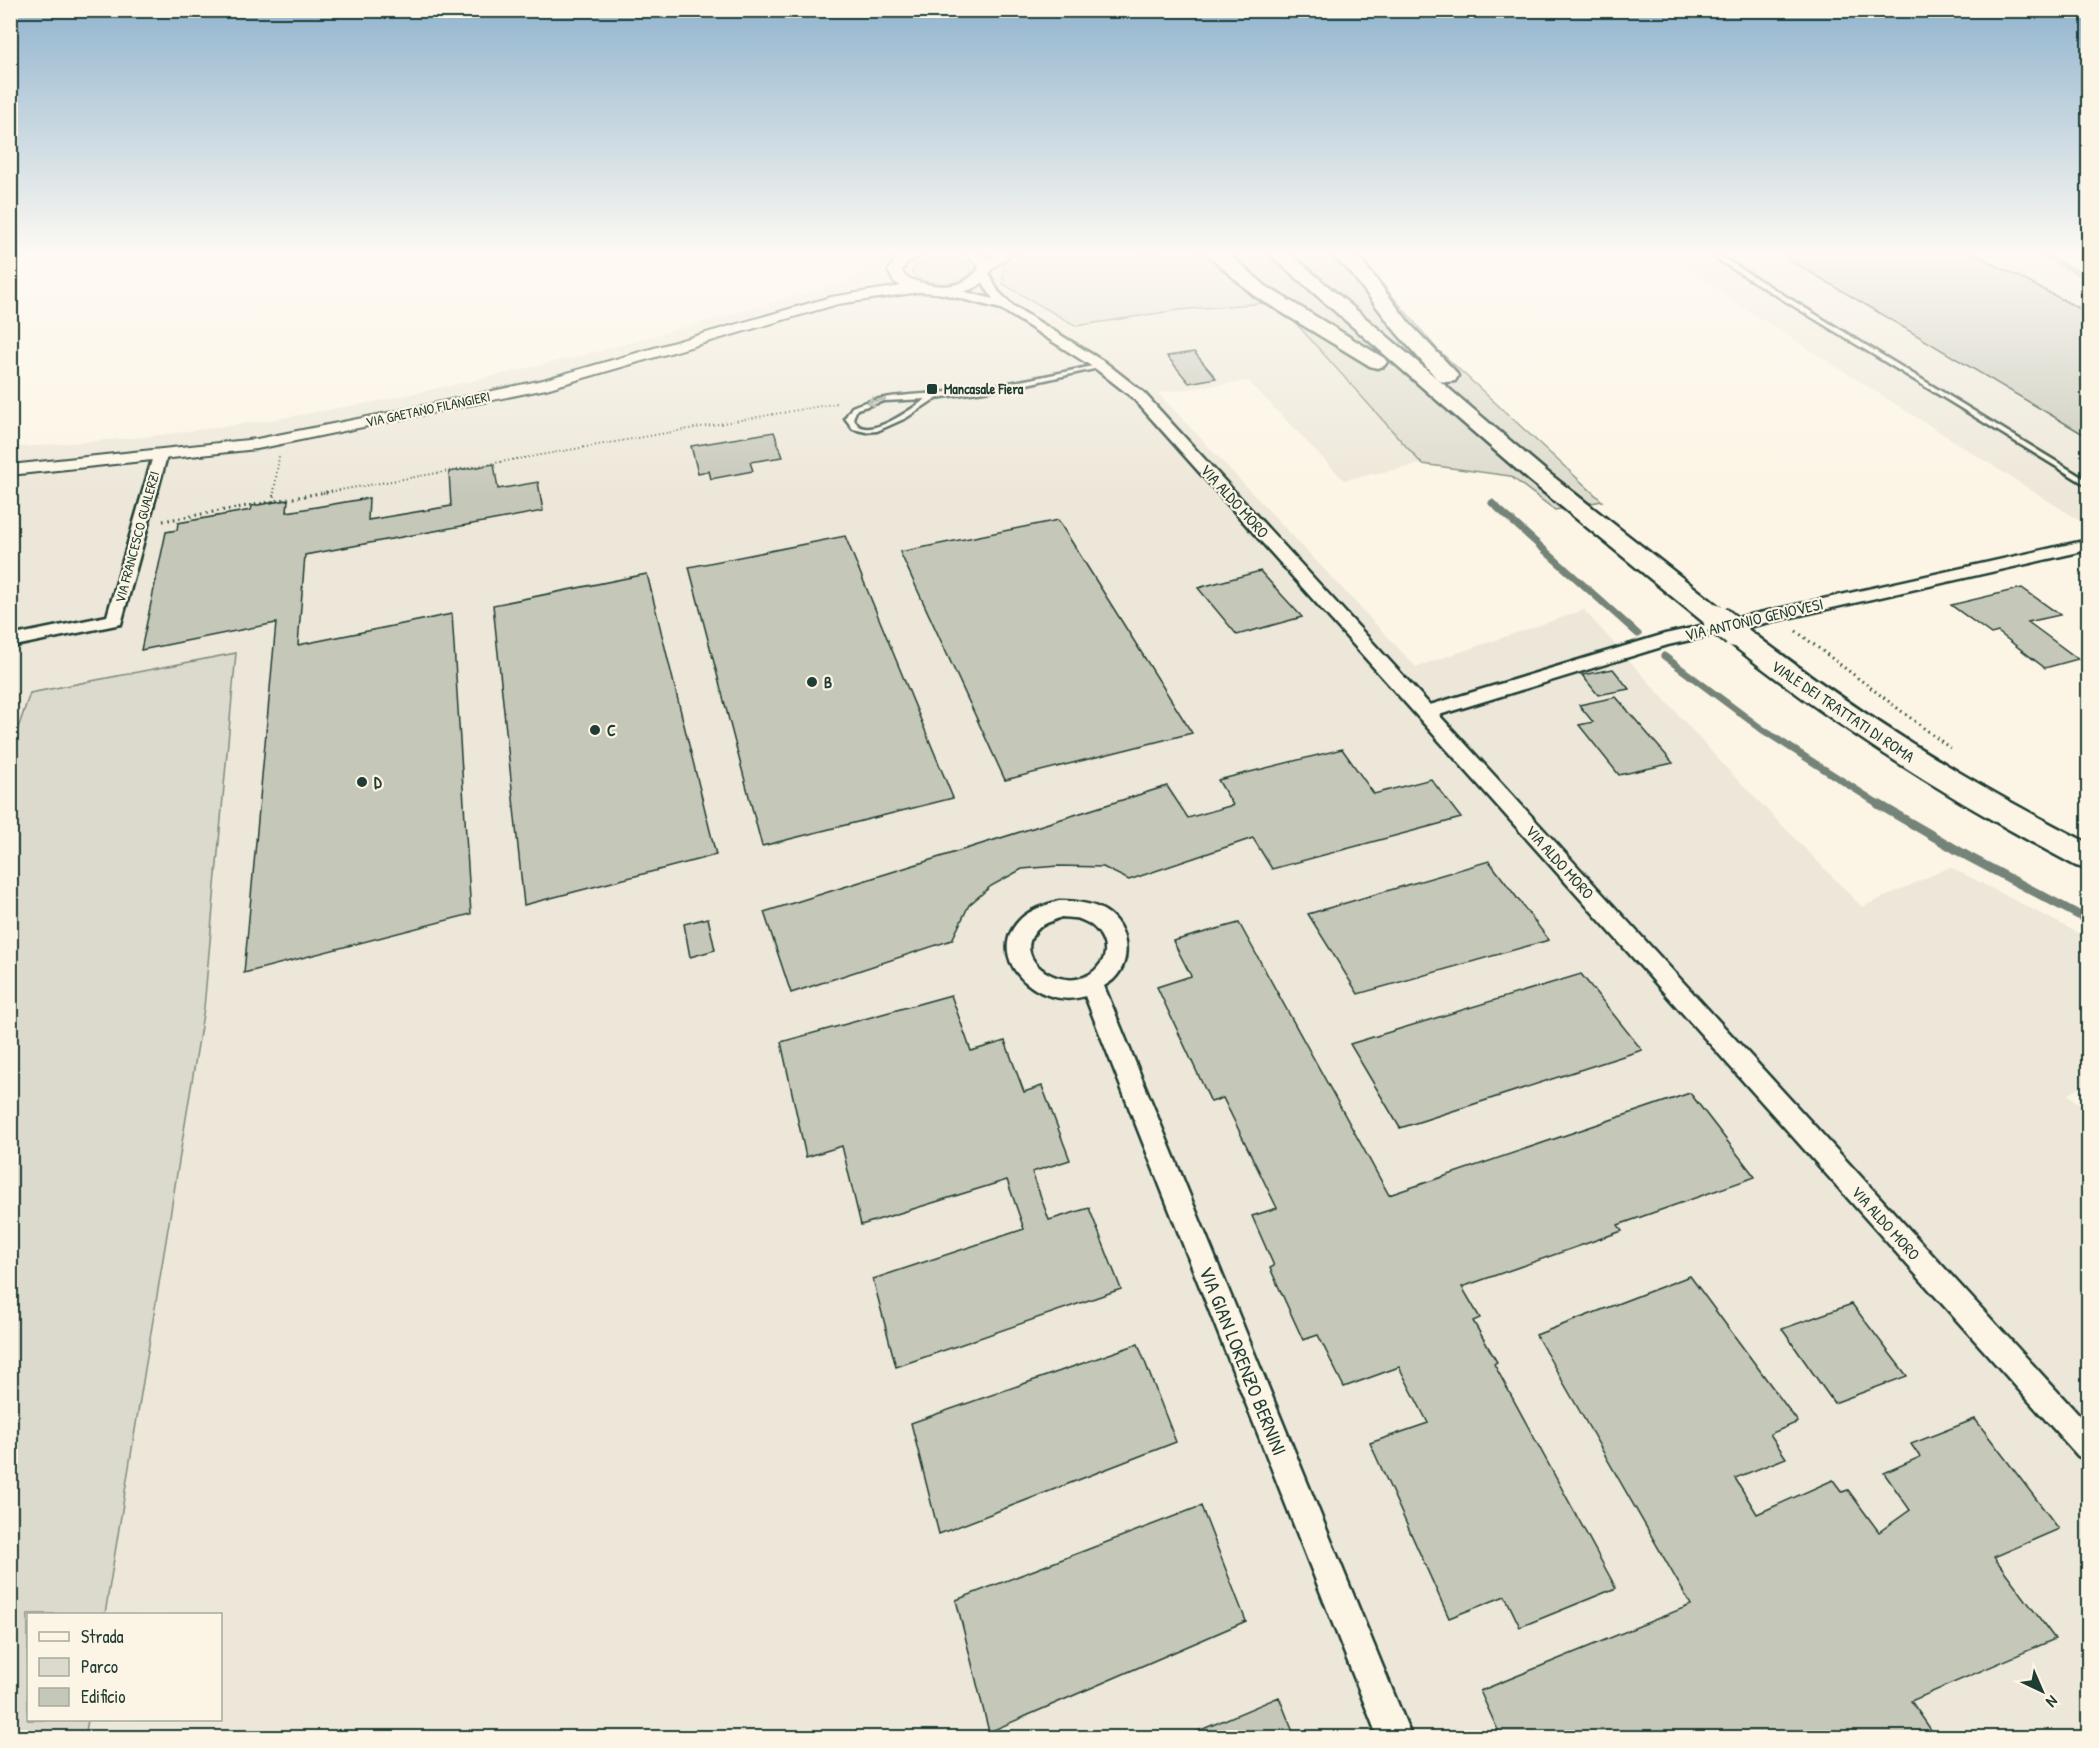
<svg xmlns="http://www.w3.org/2000/svg" width="2099" height="1748" viewBox="0 0 2099 1748" font-family="'Patrick Hand',sans-serif">
  <style>
    .built { fill: #ece7d8 }
    .green { fill: #dcdacc; stroke: #7e8c80; stroke-width: 1.5 }
    .lines { fill: none; stroke-linecap: round; stroke-linejoin: round }
    .stream-far2 { stroke: #758479; stroke-width: 5 }
    .stream-far1 { stroke: #758479; stroke-width: 7 }
    .stream { stroke: #758479; stroke-width: 9 }
    .building { fill: #c5c7b9; stroke: #1f3d34; stroke-width: 1.5 }
    .service-casing { stroke: #1f3d34; stroke-width: 5 }
    .minor-casing { stroke: #1f3d34; stroke-width: 5 }
    .tertiary-casing { stroke: #1f3d34; stroke-width: 4 }
    .trunk-casing { stroke: #1f3d34; stroke-width: 5 }
    .path-far1 { stroke: #1f3d34; stroke-width: 2; stroke-dasharray: 1 3; stroke-linecap: butt }
    .path { stroke: #1f3d34; stroke-width: 3; stroke-dasharray: 1.5 4; stroke-linecap: butt }
    .service { fill: #fcf5e5; fill-rule: evenodd }
    .minor { fill: #fcf5e5; fill-rule: evenodd }
    .tertiary { fill: #fcf5e5; fill-rule: evenodd }
    .trunk { fill: #fcf5e5; fill-rule: evenodd }
    .trunk-bridge-casing { stroke: #1f3d34; stroke-width: 32; stroke-linecap: butt }
    .trunk-bridge { stroke: #fcf5e5; stroke-width: 28 }
    .oneway { stroke: #8e998c }
    .poi-dot { fill: #1f3d34; stroke: #fcf5e5; stroke-width: 2 }
    .labels { text-anchor: middle; stroke-width: 4.5; stroke-linejoin: round; paint-order: stroke }
    .far-poi-label { font-size: 14px; font-weight: bold; fill: #1f3d34; stroke: #fcf5e5; text-anchor: start }
    .far-street-label { font-size: 14px; fill: #1f3d34; stroke: #fcf5e5 }
    .street-label { font-size: 16px; fill: #1f3d34; stroke: #fcf5e5 }
    .poi-label { font-size: 16px; font-weight: bold; fill: #1f3d34; stroke: #fcf5e5; text-anchor: start }
    .near-street-label { font-size: 20px; fill: #1f3d34; stroke: #fcf5e5 }
  </style>
  <rect width="100%" height="100%" fill="#fcf5e5"/>
  <filter id="ink" filterUnits="userSpaceOnUse"><feTurbulence type="fractalNoise" baseFrequency=".0167" numOctaves="2"/><feDisplacementMap in="SourceGraphic" scale="12" xChannelSelector="R" yChannelSelector="G"/><feConvolveMatrix kernelMatrix="1 2 1 2 8 2 1 2 1" color-interpolation-filters="sRGB"/></filter>
  <g filter="url(#ink)">
    <path class="built" d="M880 253H1009L1179 310 1277 302 1422 464 1344 480 1248 381 1158 393 1416 667 1584 610 1727 769 1862 907 1950 867 2088 938V1083L2068 1094 2088 1113V1737H85L88 1720H220V1614H105L204 1008 236 653 30 693 11 749V448L144 437 265 421 373 402 481 379 592 353 846 282 876 260Z
      M1665 253H2045L2088 276V526L1758 317Z"/>
    <path class="green" d="M1009 253H1352L1363 261 1437 349 1602 501 1555 510 1510 476 1422 464 1277 302 1179 310 1076 326 1003 284 1004 262Z
      M944 257 968 263 972 271C962 288 928 286 914 275L912 271 919 263Z
      M236 653 204 1008 105 1614H28V1720H88L85 1737H11V749L30 693Z"/>
    <g class="lines">
      <path class="stream-far2" d="M2040 253 2088 278"/>
      <path class="stream-far1" d="M1492 503 1638 634
        M1664 656 1763 730 1880 805"/>
      <path class="stream" d="M1878 804 1969 857 2088 920"/>
    </g>
    <path class="building" d="M1778 253H1972L2088 313V437Z
      M1194 352 1216 378 1189 383 1167 356Z
      M774 432 783 457 750 462 753 471 711 479 709 471 698 473 691 446Z
      M494 464 498 489 538 482 543 511 305 555 298 645 452 614 471 914 244 973 276 623 141 650 166 532 177 530 178 523 251 510 252 506 288 500 287 512 369 498 368 520 451 506 449 472Z
      M1058 520 1192 733 1005 780 900 552Z
      M845 536 953 798 762 846 689 567Z
      M1260 571 1302 617 1237 635 1198 588Z
      M647 574 716 855 524 905 493 605Z
      M2022 588 2060 615 2028 622 2078 659 2045 668 1998 632 1991 634 1951 605Z
      M1613 669 1629 689 1598 695 1582 675Z
      M1616 697 1640 725 1673 763 1619 775 1579 725 1593 722 1579 705Z
      M1342 749 1374 794 1431 779 1461 818 1272 869 1253 838 1129 880 1103 867 1058 866 1022 869 991 886 969 905 952 940 791 993 764 912 1167 786 1188 818 1233 805 1218 780Z
      M1489 861 1549 940 1358 994 1308 914Z
      M708 918 715 950 690 957 684 924Z
      M1239 923 1389 1195 1690 1093 1755 1177 1618 1225 1622 1231 1462 1287 1480 1318 1473 1321 1497 1362 1494 1364 1616 1588 1520 1627 1505 1596 1449 1618 1370 1443 1428 1423 1399 1367 1344 1387 1318 1335 1303 1340 1270 1268 1274 1266 1252 1216 1277 1208 1223 1098 1211 1102 1157 987 1191 976 1173 941Z
      M1581 974 1642 1050 1400 1128 1350 1044Z
      M951 995 971 1051 1005 1041 1024 1092 1042 1086 1070 1160 1032 1172 1049 1220 1089 1208 1121 1289 896 1367 873 1279 1024 1229 1007 1180 861 1225 842 1146 806 1157 781 1042Z
      M1690 1276 1798 1422 1770 1434 1786 1458 1735 1478 1757 1514 1833 1480 1842 1492 1848 1490 1879 1532 1910 1510 1884 1473 1920 1457 1911 1444 1975 1419 2059 1529 1994 1557 2055 1639 1911 1701 1936 1737H1501L1480 1691 1691 1605 1536 1335Z
      M1852 1304 1907 1376 1834 1403 1782 1329Z
      M1138 1344 1176 1442 939 1534 911 1423Z
      M1201 1506 1246 1621 989 1732 956 1600Z
      M1279 1697 1295 1737H1184Z"/>
    <g class="lines">
      <g class="service-casing">
        <path id="service" d="M1707 253H1715L2088 481V486Z
          M1101 364 1104 366 1103 367 1018 386 936 398 906 418 877 431 866 432 853 429 845 418 852 407C885 393 921 396 956 391 1005 385 1053 375 1101 364ZM926 399C913 408 875 436 859 426 858 425 853 419 853 418L857 409 884 401Z"/>
      </g>
      <g class="minor-casing">
        <path id="minor" d="M984 271 988 272 998 291 1013 306 1106 363 1143 392 1430 705 1665 634 2088 540V550L1668 645 1439 715 2088 1425V1461L2078 1456 1133 398 1096 369 1001 309 939 293 937 290 943 286 993 299 978 275Z
          M160 452 167 456 121 624 10 647V636L107 616 153 456Z
          M1059 901C1076 901 1095 903 1109 914 1132 933 1132 972 1104 986L1412 1738H1378L1085 996C1039 1012 978 955 1024 916 1033 909 1048 904 1059 901ZM1061 917C1069 918 1077 917 1084 921 1099 927 1112 948 1101 963 1074 1004 1002 959 1040 927 1045 923 1055 920 1061 917Z"/>
      </g>
      <g class="tertiary-casing">
        <path id="tertiary" d="M906 253H925L906 264 902 271 905 276C927 288 965 293 979 267L974 261 960 253H980L987 259 996 253H1013L992 269 986 280 977 287 966 291 947 294 920 292 838 304 546 389 257 449 10 475V465L257 439 423 406 543 380 831 297 901 286 894 282 888 271 896 258Z"/>
      </g>
      <g class="trunk-casing">
        <path id="trunk" d="M1206 253H1227L1267 287 1384 358 1387 362 1384 366 1377 368 1370 366 1253 295Z
          M1268 253H1289L1546 471 1727 613 1730 619 1727 625 1717 627 1707 625 1530 481Z
          M1329 253H1351L1362 261 1410 324 1455 371 1458 376 1455 381 1447 382 1439 381 1396 332 1348 269Z
          M1735 624 1745 627C1853 710 1967 782 2088 843V869L2076 866C1952 801 1835 727 1725 639L1721 633 1725 627Z"/>
      </g>
      <path class="path-far1" d="M1974 253 2088 312
        M274 493 279 456
        M323 493 838 403"/>
      <path class="path" d="M273 502 274 491
        M163 521 332 491
        M1796 631 1950 748"/>
      <use href="#service" class="service"/>
      <use href="#minor" class="minor"/>
      <use href="#tertiary" class="tertiary"/>
      <use href="#trunk" class="trunk"/>
      <g class="trunk-bridge-casing">
        <path id="trunk-bridge" d="M1717 619 1735 633"/>
      </g>
      <use href="#trunk-bridge" class="trunk-bridge"/>
    </g>
    <defs><path id="oneway-shaft" d="M-6 0H5M1.5-3L5.5 0L1.5 3" fill="none" stroke-width="1.6" stroke-linecap="round" stroke-linejoin="round" transform="scale(1.5)"/></defs>
    <use class="oneway" href="#oneway-shaft" transform="translate(876 401) rotate(169)"/>
  </g>
  <linearGradient id="sky" x2="0" y2="1"><stop stop-color="#91b4ce"/><stop offset="0.51" stop-color="#fefaf3"/><stop offset="1" stop-color="#fefaf3" stop-opacity="0"/></linearGradient>
  <rect width="2099" height="498" fill="url(#sky)"/>
  <g class="poi-dot">
    <rect x="926" y="383" width="12" height="12" rx="3"/>
    <circle cx="812" cy="682" r="6"/>
    <circle cx="595" cy="730" r="6"/>
    <circle cx="362" cy="782" r="6"/>
  </g>
  <g class="labels">
    <g class="far-poi-label">
      <text x="944" y="394">Mancasale Fiera</text>
    </g>
    <g class="far-street-label">
      <text transform="translate(428 409) rotate(-12)" y="5">VIA GAETANO FILANGIERI</text>
      <text transform="translate(137 537) rotate(-75)" y="5">VIA FRANCESCO GUALERZI</text>
    </g>
    <g class="street-label">
      <text transform="translate(1235 501) rotate(48)" y="6">VIA ALDO MORO</text>
      <text transform="translate(1754 619) rotate(-13)" y="6">VIA ANTONIO GENOVESI</text>
      <text transform="translate(1843 711) rotate(34)" y="6">VIALE DEI TRATTATI DI ROMA</text>
      <text transform="translate(1560 862) rotate(48)" y="6">VIA ALDO MORO</text>
      <text transform="translate(1886 1223) rotate(48)" y="6">VIA ALDO MORO</text>
    </g>
    <g class="poi-label">
      <text x="824" y="688">B</text>
      <text x="607" y="736">C</text>
      <text x="374" y="788">D</text>
    </g>
    <g class="near-street-label">
      <text transform="translate(1243 1361) rotate(68)" y="7">VIA GIAN LORENZO BERNINI</text>
    </g>
  </g>
  <rect width="2099" height="1748" fill="none" stroke="#fcf5e5" stroke-width="36"/>
  <rect x="18" y="18" width="2063" height="1712" fill="none" stroke="#1f3d34" stroke-width="2" filter="url(#ink)"/>
  <rect x="27" y="1613" width="195" height="108" fill="#fcf5e5" stroke="#a4ab9e" stroke-width="1.5"/>
  <rect x="39" y="1632" width="30" height="9" fill="#fcf5e5" stroke="#a4ab9e" stroke-width="1.5"/>
  <text x="81" y="1643" font-size="18" fill="#1f3d34">Strada</text>
  <rect x="39" y="1658" width="30" height="18" fill="#dcdacc" stroke="#a4ab9e" stroke-width="1.5"/>
  <text x="81" y="1673" font-size="18" fill="#1f3d34">Parco</text>
  <rect x="39" y="1688" width="30" height="18" fill="#c5c7b9" stroke="#a4ab9e" stroke-width="1.5"/>
  <text x="81" y="1703" font-size="18" fill="#1f3d34">Edificio</text>
  <g transform="translate(2042 1691) rotate(136)" stroke="#fcf5e5" stroke-width="4.5" paint-order="stroke">
  <path d="M0-4.5L10 22L0 15L-10 22Z" fill="#1f3d34"/>
  <text y="-9" font-size="16" font-weight="bold" text-anchor="middle" fill="#1f3d34">N</text>
  </g>
</svg>
